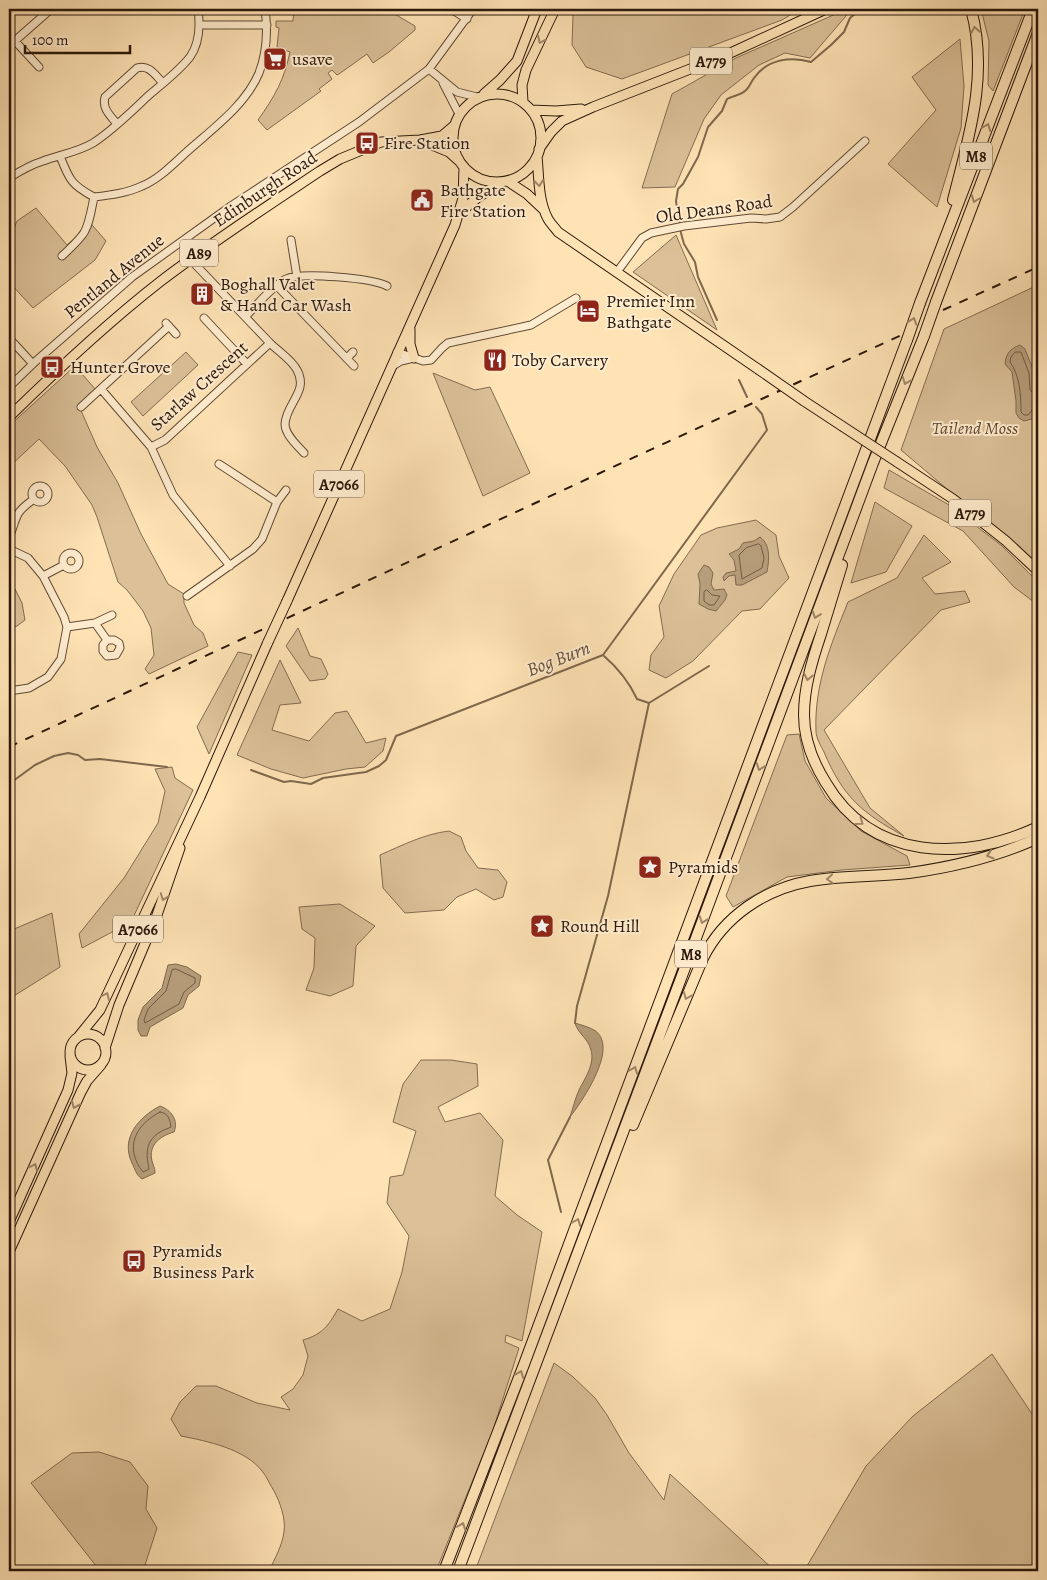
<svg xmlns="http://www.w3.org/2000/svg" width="1047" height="1580" viewBox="0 0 1047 1580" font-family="Alegreya,serif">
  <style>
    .green { fill: #dbc098; stroke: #836c52 }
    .water { fill: #b79e7b; stroke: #7f684e }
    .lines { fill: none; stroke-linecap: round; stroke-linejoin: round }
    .shore { stroke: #715a43; stroke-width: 1 }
    .stream { stroke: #7f684e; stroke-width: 2 }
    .minor-casing { stroke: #604a36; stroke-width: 9 }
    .major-casing { stroke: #2b170b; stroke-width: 11 }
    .highway-casing { stroke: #2b170b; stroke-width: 12 }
    .minor { stroke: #ffedcf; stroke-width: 7 }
    .major { stroke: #ffe3b5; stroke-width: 9 }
    .highway { stroke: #ffe3b5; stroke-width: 10 }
    .rail { stroke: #2b170b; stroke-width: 2; stroke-dasharray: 9 9; stroke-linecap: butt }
    .major-bridge-casing { stroke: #2b170b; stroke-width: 11; stroke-linecap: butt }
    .highway-bridge-casing { stroke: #2b170b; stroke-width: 12; stroke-linecap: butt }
    .major-bridge { stroke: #ffe3b5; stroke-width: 9 }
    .highway-bridge { stroke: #ffe3b5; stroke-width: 10 }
    .oneway { stroke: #a08768 }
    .labels { text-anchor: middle; stroke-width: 4; stroke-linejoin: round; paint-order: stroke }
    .shield { fill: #ffedcf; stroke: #6b5746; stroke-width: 1 }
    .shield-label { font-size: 16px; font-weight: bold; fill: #2b170b }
    .poi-label { font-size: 18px; fill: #2b170b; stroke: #ffedcf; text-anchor: start }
    .street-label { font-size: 18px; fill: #2b170b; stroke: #ffedcf }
    .park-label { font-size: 18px; font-style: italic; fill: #604a35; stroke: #ffedcf }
    .water-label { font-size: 19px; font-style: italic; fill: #634d38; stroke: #ffedcf }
  </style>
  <rect width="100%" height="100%" fill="#ffe3b5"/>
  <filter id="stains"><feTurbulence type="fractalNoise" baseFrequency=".004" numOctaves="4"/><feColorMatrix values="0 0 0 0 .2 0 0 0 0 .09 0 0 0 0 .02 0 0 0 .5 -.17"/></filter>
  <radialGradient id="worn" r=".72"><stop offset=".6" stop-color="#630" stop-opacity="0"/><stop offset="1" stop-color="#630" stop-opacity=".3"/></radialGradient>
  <path class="green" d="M294 9H386L415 26V30L389 52 373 63 367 54 339 74 337 75 332 70 328 73 332 79 319 89 321 91 267 130 258 120C275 96 284 80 290 52L277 47 279 28 276 27V21H293Z
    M576 9H800L782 20 622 79 586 67 572 45 573 15Z
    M847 9H852L810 58 785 53 759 65 721 95 704 119 675 187 642 188 672 94 736 58Z
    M981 9H1025L993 91 988 85 989 41Z
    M960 39 964 86 961 128 937 207 888 164 936 110 912 77Z
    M36 208 67 245 82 232 86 218 106 241 95 260 33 308 9 282V241L17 221Z
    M676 235 717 330 633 272Z
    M1038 285V566L901 450 944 329Z
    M186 352 198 365 143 416 131 402Z
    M75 366 96 390 79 406 97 447 118 483 141 534 168 584 187 596 184 598V603L194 625 203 633 208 646 149 674 145 669 154 655 151 628 143 611 127 590 118 582 97 517 92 505 65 466 39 439 9 467V426Z
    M433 373 475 390 490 387 530 473 483 496Z
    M889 470 949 505 1002 546 1038 582V605L1014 587 963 531 884 488Z
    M875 502 912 526 886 572 851 583Z
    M756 520 776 535 779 556 789 578 760 609 742 611 693 661 666 678 649 670 651 655 664 637 659 606 674 574 701 535 717 528Z
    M924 535 951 562 922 578 935 594 965 591 970 602 941 610 824 730 870 808 904 836C862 813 843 797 824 752 821 746 816 738 816 731 814 685 831 644 848 602L897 578Z
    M9 587 15 589 22 603 25 620 17 626 9 629Z
    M298 628 310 656 321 659 328 674 325 679 310 681 286 646Z
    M238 652 252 655 209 754 197 727Z
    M280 660 301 703 280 705 272 730 309 741 335 713 347 711 366 743 386 738 383 751 365 767 346 769 303 778 271 769 237 755Z
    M799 734 805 761 826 798 861 831 907 856 910 865 842 870 787 877 733 907 726 896 787 735Z
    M172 767 175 778 193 790 131 922 82 948 79 934 124 878 158 823 165 791 155 769Z
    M449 831 461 837 466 851 478 868 498 870 507 882 503 897 494 900 476 889 457 897 444 910 405 913 383 888 380 855C403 845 424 834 449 831Z
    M340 904 375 926 356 946 353 986 330 996 306 990 314 968 315 938 302 929 299 907Z
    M52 913 60 967 9 999V939L14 936V929Z
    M421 1060H451L477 1064 478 1086 438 1107 445 1122 480 1113 503 1140 495 1196 517 1215 542 1232 522 1341 506 1335 505 1342 519 1348 493 1430 436 1571H269C275 1558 282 1546 284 1532 286 1519 280 1502 274 1491 270 1485 267 1477 262 1471 245 1449 207 1441 181 1436L171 1419 180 1402 196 1386H216L257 1403 290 1410 281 1397 293 1389 303 1375 308 1356 303 1340C323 1334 328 1326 338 1309L362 1321 390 1309 402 1272 409 1236 387 1203 390 1177 403 1175 416 1131 393 1122 403 1084Z
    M992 1354 1038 1423V1571H804L866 1466 913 1416Z
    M554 1363 572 1376 595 1398 607 1415 629 1453 664 1500 670 1474 775 1571H475Z
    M99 1452 130 1462 148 1486 146 1509 157 1528 145 1565 147 1571H100L31 1483 72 1453Z"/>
  <path class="water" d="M1020 345 1025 349 1034 372 1035 389 1038 394V411L1032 419 1024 421 1019 418 1016 413V401L1012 372 1005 364C1006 353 1010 349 1020 345Z
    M760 537C771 545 769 560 767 572L742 585H736L735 575 729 576 724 581 723 577 726 573 736 571 734 560 729 554 739 549 743 543 754 541Z
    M704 565 709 567 713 573 711 584 714 590 724 589 727 595 725 600 716 611 708 609 699 604 700 584 698 574Z
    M176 964 187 967 201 976 199 986 188 995 183 1008 150 1027 147 1036H141L138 1030V1020L143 1007 162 988 168 965Z
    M575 1023C581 1025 589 1027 594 1030 620 1046 583 1100 570 1117 573 1108 575 1099 579 1090 585 1078 595 1064 591 1050 588 1038 578 1034 575 1023Z
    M160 1106C171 1110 179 1120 174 1132 160 1136 148 1145 152 1161 153 1165 155 1168 155 1173L142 1179C136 1175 135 1169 132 1163 120 1138 139 1117 160 1106Z"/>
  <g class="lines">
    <path class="shore" d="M1038 395 1034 394 1030 390 1029 373 1021 352H1015L1011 357 1010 362C1020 376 1021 395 1021 412L1024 415H1028L1033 409 1038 408
      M759 544 761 546 764 558 762 568 742 579 739 555 746 548Z
      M707 590 712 595 720 596 714 605H709L704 601V592Z
      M176 969 195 978V983L184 992 179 1004 145 1023 144 1020 148 1009 166 991 172 970Z
      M160 1112C168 1113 170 1119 171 1127 167 1129 163 1130 160 1132 145 1141 146 1154 149 1169L143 1172C124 1148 135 1125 160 1112Z"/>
    <path class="stream" d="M717 320 698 277 695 262 684 244 681 233 676 201 678 189 683 184 698 157 708 127 722 111 727 99C732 96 741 95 745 91 749 88 751 82 754 78 767 59 791 56 811 62L831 45 844 32 850 18 855 14 856 9
      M739 380 747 397
      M604 656C618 668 629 682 637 699L649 703 709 666
      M251 770 284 782 291 781 311 784 323 778 366 772 379 766 386 760 396 736 603 655 767 430 762 414 756 407
      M9 784 35 765 54 756 68 753 78 755 85 760 100 759 167 767
      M575 1023 577 1006 608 896 649 703
      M561 1212 548 1160 570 1117"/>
    <g class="minor-casing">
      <path id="minor" d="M451 9 467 19
        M200 25H267
        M15 41 39 67
        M9 46 51 9
        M429 69 457 92 477 97
        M443 83 459 114
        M117 124C110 115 102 109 105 97L137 68C149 64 155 75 163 83
        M60 156C69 179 71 185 94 197 111 195 127 193 142 186 161 178 175 162 190 149 215 127 246 104 259 73 267 52 268 31 265 9
        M9 178C20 171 30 165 43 161 59 155 78 152 93 143 113 130 131 112 148 96 162 84 179 71 190 57 200 43 200 24 198 9
        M291 240 297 277
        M62 256C88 232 87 232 94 197
        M617 272 642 238 651 233 684 226 751 218 766 219 780 217 793 207 865 141
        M277 286 354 366
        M246 316C257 305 272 286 286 279 301 272 372 278 387 286
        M204 318 247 364
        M166 323 176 334
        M9 338 33 364
        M270 343C278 351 292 360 297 370 309 392 286 403 285 424 285 435 298 446 304 453
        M397 352 423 361 431 360 442 348 448 343 531 325 576 298
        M347 358 353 352
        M391 367 401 361 414 358
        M9 387 36 361 132 277 231 206 359 122 429 69 473 9
        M101 389 151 447 173 495 230 566
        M81 407 169 326
        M151 447 165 440 270 343 190 259
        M219 464 277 502
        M32 494a8 8 0 1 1 16 0a8 8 0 1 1-16 0Z
        M9 538C18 516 13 514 34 499
        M9 549 28 558 43 576 64 617 67 627 61 659 48 677 29 688 9 691
        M63 561a8 8 0 1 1 16 0a8 8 0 1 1-16 0Z
        M43 576 64 565
        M187 596 253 549 262 539 277 502 286 490
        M95 623 107 640H114L119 643 120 648 116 655 107 656 103 651V645L107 640
        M67 627 95 623 112 615"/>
    </g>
    <g class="major-casing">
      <path id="major" d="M453 138a44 44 0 1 1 88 0a44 44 0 1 1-88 0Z
        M484 94 500 80 517 61 537 9
        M523 102 522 85 526 70 555 9
        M531 110 556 111 581 109
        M420 140 449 152 459 161
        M539 149 551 132 562 121 593 107 726 55 826 9
        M537 156C539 176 538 201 548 219 551 224 555 228 558 232L758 369
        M509 182 527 194 544 210
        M460 214C472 200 483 193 499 185
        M410 329V344L414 358
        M804 401 842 426
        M9 417C57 370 107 323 161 281 212 242 266 207 320 171L340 159 381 142 420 140 442 136 455 125
        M897 462 953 499 1006 541 1038 571
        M287 601 455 225 463 198 464 167
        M70 1052a18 18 0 1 1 36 0a18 18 0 1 1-36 0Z
        M79 1036 100 1010 200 797 268 642
        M105 1048 119 1005 157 915 180 848
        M9 1222 68 1090 72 1073 70 1056
        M9 1252 81 1092 87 1081 101 1065"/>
    </g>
    <g class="highway-casing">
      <path id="highway" d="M953 200C969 136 989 75 971 9
        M936 302 1038 33
        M920 303 1033 9
        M842 565C835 588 828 611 821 634 812 661 804 687 804 715 804 739 814 764 826 783 872 861 964 862 1038 827
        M633 1125 703 958C724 916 765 889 810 881 843 875 877 877 909 873 953 867 998 856 1038 838
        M444 1571 523 1367 907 340
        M458 1571 689 957 873 463 924 336"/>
    </g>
    <use href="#minor" class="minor"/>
    <use href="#major" class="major"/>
    <use href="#highway" class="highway"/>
    <path class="rail" d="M943 310 1038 267
      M9 747 626 461 906 333"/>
    <g class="major-bridge-casing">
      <path id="major-bridge" d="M758 369 804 401
        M842 426 897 462
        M268 642 287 601"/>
    </g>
    <g class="highway-bridge-casing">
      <path id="highway-bridge" d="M924 336 936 302
        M907 340 920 303"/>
    </g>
    <use href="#major-bridge" class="major-bridge"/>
    <use href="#highway-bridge" class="highway-bridge"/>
  </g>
  <defs><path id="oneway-chevron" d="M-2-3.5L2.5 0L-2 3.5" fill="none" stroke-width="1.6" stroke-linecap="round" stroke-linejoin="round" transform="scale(1.25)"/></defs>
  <g class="oneway">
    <use href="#oneway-chevron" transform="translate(975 30) rotate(-99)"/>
    <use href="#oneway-chevron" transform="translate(541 40) rotate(116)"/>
    <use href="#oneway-chevron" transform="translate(987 127) rotate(-69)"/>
    <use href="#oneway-chevron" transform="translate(539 183) rotate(83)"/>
    <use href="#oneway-chevron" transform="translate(975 199) rotate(111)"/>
    <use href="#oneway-chevron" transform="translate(913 321) rotate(-71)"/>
    <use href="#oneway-chevron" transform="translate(906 381) rotate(112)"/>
    <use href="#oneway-chevron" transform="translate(816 615) rotate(110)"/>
    <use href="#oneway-chevron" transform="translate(808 677) rotate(102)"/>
    <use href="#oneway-chevron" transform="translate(760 767) rotate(110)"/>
    <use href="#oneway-chevron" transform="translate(860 822) rotate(36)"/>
    <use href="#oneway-chevron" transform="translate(990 855) rotate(163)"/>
    <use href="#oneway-chevron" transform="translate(830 879) rotate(175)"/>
    <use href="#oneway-chevron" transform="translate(164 897) rotate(110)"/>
    <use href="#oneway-chevron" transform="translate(703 920) rotate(110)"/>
    <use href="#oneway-chevron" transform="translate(106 996) rotate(-65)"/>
    <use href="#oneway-chevron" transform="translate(687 996) rotate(113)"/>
    <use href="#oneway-chevron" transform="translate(634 1070) rotate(-69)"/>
    <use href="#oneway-chevron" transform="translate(75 1105) rotate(114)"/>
    <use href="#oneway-chevron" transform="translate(34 1167) rotate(-65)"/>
    <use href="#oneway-chevron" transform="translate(577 1222) rotate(-69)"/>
    <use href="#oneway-chevron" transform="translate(520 1374) rotate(-69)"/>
    <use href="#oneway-chevron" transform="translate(462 1526) rotate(-69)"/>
  </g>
  <defs>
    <g id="supermarket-square" transform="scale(1.25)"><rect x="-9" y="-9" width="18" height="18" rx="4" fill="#8f2418" stroke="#ffedcf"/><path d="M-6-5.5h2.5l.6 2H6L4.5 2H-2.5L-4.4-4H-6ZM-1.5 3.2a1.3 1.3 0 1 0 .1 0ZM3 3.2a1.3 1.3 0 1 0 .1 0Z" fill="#fff"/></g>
    <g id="bus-square" transform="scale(1.25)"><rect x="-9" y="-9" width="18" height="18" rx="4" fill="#8f2418" stroke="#ffedcf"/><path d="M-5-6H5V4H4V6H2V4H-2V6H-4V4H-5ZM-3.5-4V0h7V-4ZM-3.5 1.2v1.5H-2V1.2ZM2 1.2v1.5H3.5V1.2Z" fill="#fff"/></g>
    <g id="civic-square" transform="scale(1.25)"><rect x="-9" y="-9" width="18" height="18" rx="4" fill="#8f2418" stroke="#ffedcf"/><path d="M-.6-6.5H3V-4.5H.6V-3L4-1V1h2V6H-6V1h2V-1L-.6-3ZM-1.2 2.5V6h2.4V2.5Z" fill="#fff"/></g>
    <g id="building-square" transform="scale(1.25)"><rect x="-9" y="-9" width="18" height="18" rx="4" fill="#8f2418" stroke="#ffedcf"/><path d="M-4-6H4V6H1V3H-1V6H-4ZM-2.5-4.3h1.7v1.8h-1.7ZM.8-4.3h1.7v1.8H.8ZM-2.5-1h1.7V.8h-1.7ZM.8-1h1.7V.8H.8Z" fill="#fff"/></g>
    <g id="hotel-square" transform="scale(1.25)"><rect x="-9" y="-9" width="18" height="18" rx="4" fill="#8f2418" stroke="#ffedcf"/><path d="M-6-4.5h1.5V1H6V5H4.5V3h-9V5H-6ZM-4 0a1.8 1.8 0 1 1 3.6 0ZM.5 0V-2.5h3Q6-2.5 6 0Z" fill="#fff"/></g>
    <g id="restaurant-square" transform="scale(1.25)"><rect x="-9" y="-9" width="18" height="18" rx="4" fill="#8f2418" stroke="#ffedcf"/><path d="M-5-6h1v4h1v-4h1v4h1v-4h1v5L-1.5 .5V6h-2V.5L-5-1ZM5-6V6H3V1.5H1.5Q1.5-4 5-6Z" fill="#fff"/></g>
    <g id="sight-square" transform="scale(1.25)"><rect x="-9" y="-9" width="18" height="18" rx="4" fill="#8f2418" stroke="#ffedcf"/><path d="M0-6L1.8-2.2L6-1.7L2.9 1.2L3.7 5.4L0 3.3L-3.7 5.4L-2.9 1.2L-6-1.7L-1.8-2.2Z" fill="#fff"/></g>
  </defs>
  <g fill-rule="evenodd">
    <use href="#supermarket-square" x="275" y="59"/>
    <use href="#bus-square" x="367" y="143"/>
    <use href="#civic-square" x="422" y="200"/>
    <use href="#building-square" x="202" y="294"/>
    <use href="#hotel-square" x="588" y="311"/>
    <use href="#restaurant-square" x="495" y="360"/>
    <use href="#bus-square" x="52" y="367"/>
    <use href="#sight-square" x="650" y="867"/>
    <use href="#sight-square" x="542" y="926"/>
    <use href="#bus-square" x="134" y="1261"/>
  </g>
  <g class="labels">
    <g class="shield">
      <rect x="690" y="47.5" width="42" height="27" rx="4"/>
      <rect x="960" y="142.5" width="32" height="27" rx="4"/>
      <rect x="180" y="239.5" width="38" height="27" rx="4"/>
      <rect x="314" y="470.5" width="50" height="27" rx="4"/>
      <rect x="949" y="499.5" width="42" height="27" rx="4"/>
      <rect x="113" y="915.5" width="50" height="27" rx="4"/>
      <rect x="675" y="940.5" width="32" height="27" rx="4"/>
    </g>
    <g class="shield-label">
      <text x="711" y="67">A779</text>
      <text x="976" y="162">M8</text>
      <text x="199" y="259">A89</text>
      <text x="339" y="490">A7066</text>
      <text x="970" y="519">A779</text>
      <text x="138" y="935">A7066</text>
      <text x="691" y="960">M8</text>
    </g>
    <g class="poi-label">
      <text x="292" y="65">usave</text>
      <text x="384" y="149">Fire Station</text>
      <text x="440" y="196">Bathgate<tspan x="440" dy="21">Fire Station</tspan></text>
      <text x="220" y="290">Boghall Valet<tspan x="220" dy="21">&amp; Hand Car Wash</tspan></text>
      <text x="606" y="307">Premier Inn<tspan x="606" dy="21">Bathgate</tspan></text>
      <text x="512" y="366">Toby Carvery</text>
      <text x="70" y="373">Hunter Grove</text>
      <text x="668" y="873">Pyramids</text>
      <text x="560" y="932">Round Hill</text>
      <text x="152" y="1257">Pyramids<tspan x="152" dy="21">Business Park</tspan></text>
    </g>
    <g class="street-label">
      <text transform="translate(265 189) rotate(-34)" y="6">Edinburgh Road</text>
      <text transform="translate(714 209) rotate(-8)" y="6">Old Deans Road</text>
      <text transform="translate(114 276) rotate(-39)" y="6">Pentland Avenue</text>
      <text transform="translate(199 386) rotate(-42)" y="6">Starlaw Crescent</text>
    </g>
    <g class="park-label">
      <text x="975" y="434">Tailend Moss</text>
    </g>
    <g class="water-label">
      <text transform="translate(558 658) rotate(-21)" y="7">Bog Burn</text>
    </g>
  </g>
  <rect width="1047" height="1580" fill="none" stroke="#ffe3b5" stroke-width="30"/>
  <rect x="10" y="10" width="1027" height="1560" fill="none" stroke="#2b170b" stroke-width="2.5"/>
  <rect x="15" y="15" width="1017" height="1550" fill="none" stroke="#2b170b"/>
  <path d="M25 45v8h105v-8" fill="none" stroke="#2b170b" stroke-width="2.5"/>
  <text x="32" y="45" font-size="15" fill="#2b170b" stroke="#ffedcf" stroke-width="4" paint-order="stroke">100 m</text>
  <rect width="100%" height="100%" filter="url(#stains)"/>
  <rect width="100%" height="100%" fill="url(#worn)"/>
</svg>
